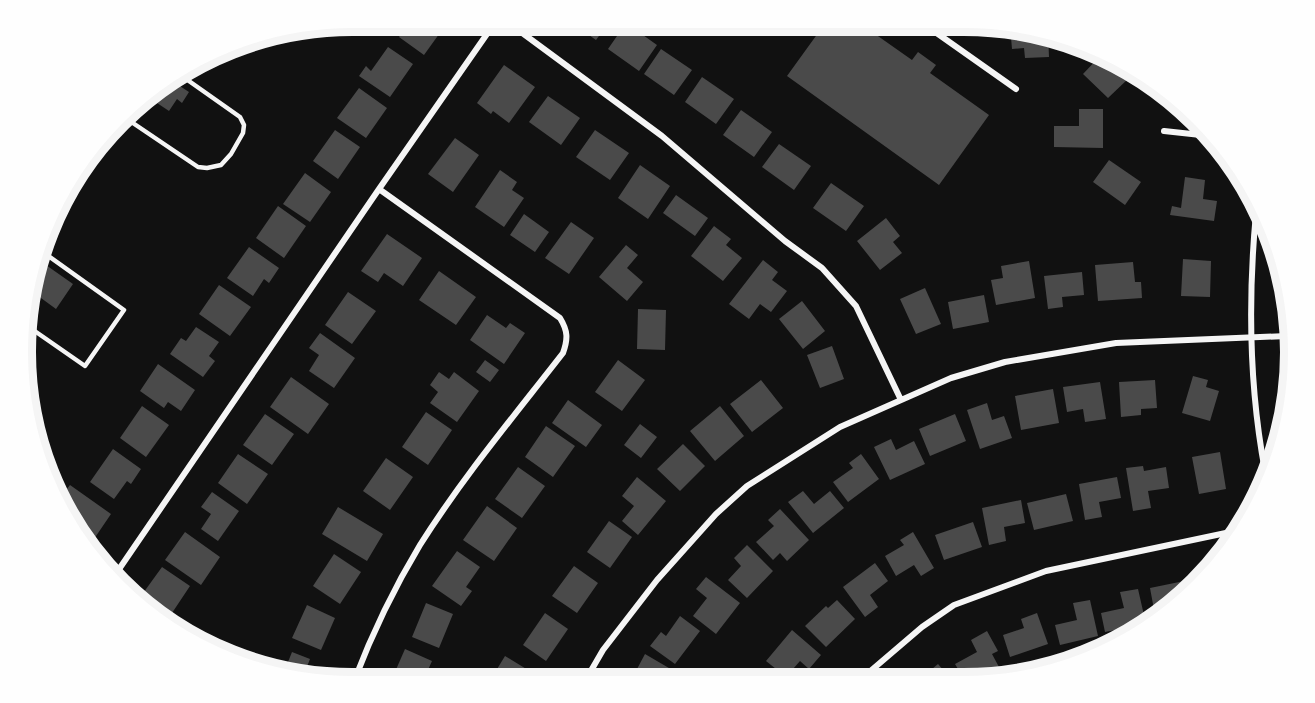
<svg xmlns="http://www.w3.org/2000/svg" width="1315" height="703" viewBox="0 0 1315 703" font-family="Arial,sans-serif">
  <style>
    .building { fill: #4a4a4a }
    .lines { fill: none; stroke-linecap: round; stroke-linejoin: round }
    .service { stroke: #f5f5f5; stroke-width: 4.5 }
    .minor { stroke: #f5f5f5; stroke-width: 6 }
    .rim { fill: none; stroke: #f5f5f5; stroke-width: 8 }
  </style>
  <rect width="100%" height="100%" fill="#111"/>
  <path class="building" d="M410 21H445L447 23 424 55 399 37Z
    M569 21H610L596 40Z
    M826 22H858L912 60 918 52 936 65 930 73 989 115 939 185 787 76Z
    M626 23 657 45 639 71 608 49Z
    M1010 26 1048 32 1049 57 1025 58 1024 48 1012 49Z
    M388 47 413 64 390 97 359 76 366 66 371 71Z
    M661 49 692 70 674 95 644 74Z
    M1102 54 1131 67 1124 73 1129 78 1108 98 1083 74Z
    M504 65 535 87 509 123 493 111 491 114 477 103Z
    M702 77 734 99 716 124 685 102Z
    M169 79 189 92 182 103 177 99 169 111 145 95 150 90Z
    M359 88 387 108 366 138 337 118Z
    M548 96 580 118 561 145 529 122Z
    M1079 109H1103V148L1054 147V126H1079Z
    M741 110 772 132 754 157 723 135Z
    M335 130 360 147 338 179 313 161Z
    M595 130 629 153 610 180 576 157Z
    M455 138 479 155 453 192 428 174Z
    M779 144 811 166 794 190 762 167Z
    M1109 160 1141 182 1125 205 1093 182Z
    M640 165 670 186 648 219 618 198Z
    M500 170 517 182 512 190 524 198 504 227 475 207Z
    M305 173 331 192 310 222 283 204Z
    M1185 177 1205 180 1203 199 1217 201 1214 221 1170 215 1172 206 1181 208Z
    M831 183 864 206 846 231 813 208Z
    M676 195 708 218 695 236 663 213Z
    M278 206 306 226 284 258 256 238Z
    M524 214 549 232 535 252 510 235Z
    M886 218 900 236 893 242 902 253 880 270 857 241Z
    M571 222 594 238 569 274 545 258Z
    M714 226 731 239 726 245 742 258 723 281 691 256Z
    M387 234 422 258 403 286 384 273 378 282 361 271Z
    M626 245 638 255 627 268 643 282 627 301 599 277Z
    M249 247 279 268 269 283 264 279 253 296 227 278Z
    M36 258 73 284 56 309 30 290 32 266Z
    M1183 259 1211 261 1210 297 1181 296Z
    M763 260 778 272 772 280 787 291 771 312 760 304 749 319 729 304Z
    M1029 261 1035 298 996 305 991 280 1003 278 1001 266Z
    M1133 262 1135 282H1141L1142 298 1098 301 1095 265Z
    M439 271 476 297 456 325 419 300Z
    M1082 272 1084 295 1062 297 1063 307 1048 309 1044 276Z
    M219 285 251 307 230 336 199 314Z
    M925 288 941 324 916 334 900 299Z
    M348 292 376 311 352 344 325 325Z
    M984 295 989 322 953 329 948 302Z
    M802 301 825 331 803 349 779 319Z
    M638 309 666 310 665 350 637 349Z
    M487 315 506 328 510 323 525 333 504 364 470 340Z
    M196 327 219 342 209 356 215 361 203 377 170 354 181 338 186 341Z
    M320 333 355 358 334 388 309 371 319 355 309 348Z
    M832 346 844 379 820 388 807 355Z
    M485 360 499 370 490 382 476 372Z
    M618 360 645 380 622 411 595 392Z
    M158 364 195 390 181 411 168 402 164 408 140 391Z
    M439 372 449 379 454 372 479 391 457 422 430 403 438 392 430 385Z
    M1193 376 1208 380 1206 387 1219 391 1210 421 1182 413Z
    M291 377 329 404 308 434 270 407Z
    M761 380 783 408 752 432 730 404Z
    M1155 380 1157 408 1141 409V415L1121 417 1119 382Z
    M1100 382 1106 419 1085 422 1083 409 1067 412 1063 387Z
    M1053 389 1059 423 1021 430 1015 396Z
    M568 400 602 425 586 447 552 423Z
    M987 403 992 420 1004 416 1012 438 980 449 967 410Z
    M142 406 169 425 146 457 120 438Z
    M720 406 744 436 715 461 690 431Z
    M426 412 452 430 428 465 402 447Z
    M265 414 294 434 272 465 243 445Z
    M955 414 966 441 930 456 919 429Z
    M640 424 657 437 641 458 624 445Z
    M546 426 575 446 553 477 525 457Z
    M891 439 896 450 914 441 925 464 890 480 874 447Z
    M683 444 705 466 680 491 657 469Z
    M113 449 141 469 131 484 127 481 114 499 90 482Z
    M1220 452 1226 489 1199 494 1192 457Z
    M238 454 268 474 247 504 218 483Z
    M861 454 879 479 848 502 833 482 853 468 849 463Z
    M386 458 413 477 390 510 363 491Z
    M1143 466 1144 471 1166 467 1169 488 1148 491 1151 508 1133 511 1126 468Z
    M518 467 545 486 522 518 495 499Z
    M637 477 666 501 638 535 622 521 634 506 622 496Z
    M1117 477 1121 498 1099 502 1102 517 1085 520 1079 484Z
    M70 485 111 514 94 539 77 527 59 499Z
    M803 491 814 504 830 491 844 508 813 533 788 502Z
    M212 492 239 511 218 541 201 529 211 514 201 507Z
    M1066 494 1073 521 1034 530 1027 503Z
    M1021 500 1025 523 1004 527 1006 541 989 545 982 508Z
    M487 506 517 528 494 561 463 540Z
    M338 507 383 534 367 561 322 534Z
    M780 509 809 540 787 561 780 553 773 560 756 542 774 526 768 520Z
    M609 521 632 537 610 568 587 552Z
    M973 522 982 547 944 560 935 535Z
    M185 532 220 557 201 585 165 560Z
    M913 532 934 568 921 576 914 565 896 576 885 556 904 545 900 540Z
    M747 545 773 571 747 598 728 580 741 566 734 558Z
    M457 551 480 567 466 587 472 591 461 606 432 586Z
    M334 554 361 572 340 604 313 586Z
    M875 563 888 581 870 595 878 607 865 617 843 587Z
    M574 566 598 583 577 613 552 596Z
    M162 567 190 586 170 616 141 596Z
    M706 577 740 603 716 634 693 616 707 598 696 589Z
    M1189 580 1191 588 1161 614 1155 615 1150 588Z
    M1138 589 1146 624 1105 632 1101 613 1124 608 1120 592Z
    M837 600 855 619 826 647 805 626 826 606 828 608Z
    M1090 600 1098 636 1060 645 1055 625 1077 620 1073 603Z
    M426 603 453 614 439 648 412 637Z
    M307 605 335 618 321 650 292 638Z
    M545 613 568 629 546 661 523 645Z
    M1037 613 1048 644 1010 657 1003 635 1024 628 1021 619Z
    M680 616 700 631 675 664 650 646 661 632 666 636Z
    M792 630 821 655 809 669 800 661 786 677 766 661Z
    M987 631 998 651 992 654 999 667 978 679H964L955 664 977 652 971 640Z
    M405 649 432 661 423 681H391Z
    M292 652 310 659 303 677 272 672 274 668 284 672Z
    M645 654 686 678 685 680H648L650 677 637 669Z
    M505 656 541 678 539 681H494L491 679Z
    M938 664 951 679H920Z"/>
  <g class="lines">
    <path class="service" d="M124 117 198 167 207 168 221 165 231 154 243 133 244 125 240 117 179 74
      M26 325 85 366 124 310 40 250"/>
    <path class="minor" d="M506 21 662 136 785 241 822 268 856 306 901 400
      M921 22 1016 89
      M1164 131 1210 136
      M1256 213C1248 299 1249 386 1265 471
      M113 578 379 189 496 21
      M860 680 922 627 954 605 1046 571 1240 530
      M354 681C372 634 394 588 420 545 463 477 514 416 563 353 568 339 568 331 560 318L379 189
      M585 681 603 650 657 580 716 514 747 486 840 427 951 378 1005 362 1116 343 1287 336"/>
  </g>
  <path d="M0 0H1315V703H0ZM352 32H964A320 320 0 0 1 1284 352V352A320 320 0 0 1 964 672H352A320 320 0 0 1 32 352V352A320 320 0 0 1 352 32Z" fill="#fefefe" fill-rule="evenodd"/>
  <path class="rim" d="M352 32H964A320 320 0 0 1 1284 352V352A320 320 0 0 1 964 672H352A320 320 0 0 1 32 352V352A320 320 0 0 1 352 32Z"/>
</svg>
